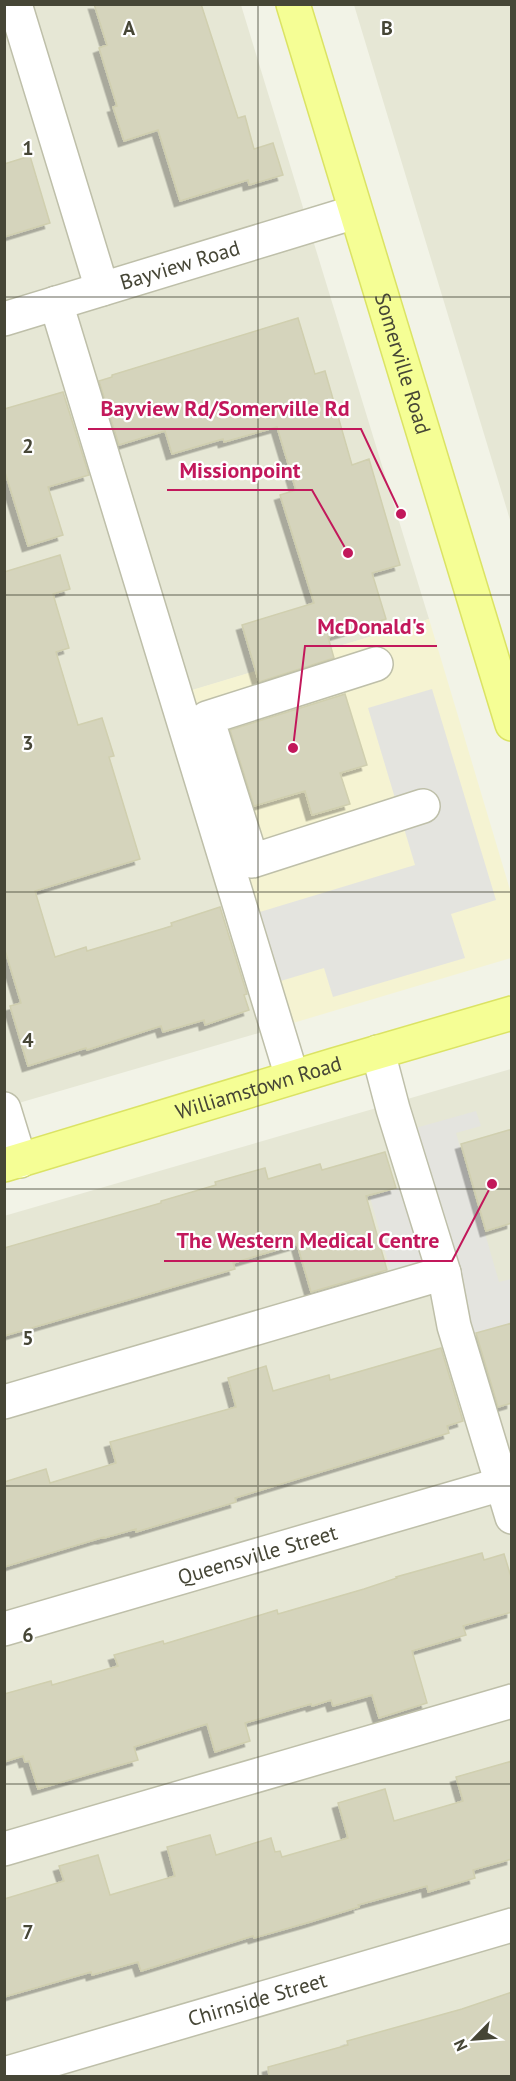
<svg xmlns="http://www.w3.org/2000/svg" width="516" height="2081" viewBox="0 0 516 2081" font-family="'PT Sans',sans-serif">
  <style>
    .residential { fill: #e6e7d5 }
    .commercial { fill: #f5f3d2 }
    .parking { fill: #e4e4df }
    .building { fill: #d5d4bc; stroke: #d0cfaf; stroke-width: 1.5; filter: url(#shadow) }
    .lines { fill: none; stroke-linecap: round; stroke-linejoin: round }
    .minor-casing { stroke: #bebfa9; stroke-width: 36 }
    .major-casing { stroke: #dbe364; stroke-width: 36 }
    .minor { stroke: #fff; stroke-width: 33 }
    .major { stroke: #f5fe95; stroke-width: 33 }
    .grid { fill: none; stroke: #464636; stroke-width: 1.5; stroke-opacity: 0.55 }
    .labels { text-anchor: middle; stroke-width: 4.5; stroke-linejoin: round; paint-order: stroke }
    .street-label { font-size: 21px; fill: #464636; stroke: #fff }
    .grid-label { font-size: 20px; text-anchor: middle; font-weight: bold; fill: #464636; stroke: #fff; stroke-width: 4.5; stroke-linejoin: round; paint-order: stroke }
    .leader { fill: none; stroke: #c2185b; stroke-width: 2 }
    .callout-dot { fill: #c2185b; stroke: #fff; stroke-width: 2 }
    .callout-label { font-size: 22px; text-anchor: middle; font-weight: bold; fill: #c2185b; stroke: #fff; stroke-width: 4.5; stroke-linejoin: round; paint-order: stroke }
  </style>
  <defs>
    <filter id="shadow"><feDropShadow dx="-5.5" dy="5.5" stdDeviation="0" flood-color="#0004"/></filter>
  </defs>
  <rect width="100%" height="100%" fill="#f2f3e7"/>
  <path class="residential" d="M5 5H241L429 619 193 690 293 1023 5 1107Z
    M354 5H511V523Z
    M511 1069V2076H5L4 1216Z"/>
  <path class="commercial" d="M429 619 511 893V958L293 1023 192 690Z"/>
  <path class="parking" d="M432 689 496 900 451 914 465 958 333 997 324 968 274 983 253 914 415 865 368 708Z
    M476 1111 481 1126 456 1133 499 1282 511 1279V1323L447 1342 426 1271 393 1280 370 1197 401 1187 387 1136Z"/>
  <path class="building" d="M94 4H201L238 118 245 116 254 149 273 143 283 175 249 185 248 180 180 201 158 130 124 141 113 107 117 106 99 48 107 45Z
    M30 156 50 223 4 237V164Z
    M298 318 315 374 325 371 352 465 369 459 400 565 372 573 386 619 328 637 334 658 259 682 242 625 314 603 280 495 296 490 277 427 224 442 223 439 172 454 165 431 119 445 99 381 112 377V375Z
    M63 392 89 475 48 487 63 535 28 546 4 469V409Z
    M60 555 70 589 53 594 69 648 56 652 78 725 102 718 114 756 109 757 140 859 35 891 55 957 86 947 87 951 172 926 171 923 220 907 247 994 244 995 249 1010 205 1025 204 1020 163 1032 161 1026 87 1050 86 1048 28 1066 10 1006 21 1003 4 947V572Z
    M345 694 367 765 340 773 350 804 312 815 305 791 254 806 230 730Z
    M512 1129V1223L486 1231 461 1144Z
    M385 1152 396 1188 366 1196 387 1270 311 1292 297 1244 233 1263 235 1269 4 1336V1248L161 1203V1201L216 1185 215 1182 265 1168 268 1179 320 1164 322 1170Z
    M512 1323V1403L498 1407 476 1333Z
    M441 1348 463 1421 447 1426 449 1433 235 1498 236 1502 136 1532V1529L104 1538V1537L4 1567V1482L46 1469 50 1483 116 1463 110 1442 236 1407 228 1378 266 1366 273 1391 329 1375 330 1380Z
    M482 1553 484 1560 504 1554 512 1580V1612L463 1626 466 1635 412 1651 427 1703 379 1718 372 1695 333 1706 331 1700 312 1706 311 1704 245 1723 250 1741 215 1752 207 1724 134 1747 138 1760 38 1789 29 1761 25 1762 23 1756 4 1762V1694L51 1681 52 1685 118 1666 114 1655 163 1641 164 1644 277 1610 278 1614 364 1589 397 1578 396 1577Z
    M512 1761V1859L473 1870 475 1878 428 1892 427 1886 358 1905 359 1907 310 1922 254 1938 253 1936 141 1971 138 1962 92 1975 91 1972 4 1997V1899L64 1881 59 1866 98 1855 110 1895 175 1876 167 1847 210 1835 216 1855 271 1838 275 1852 280 1851 282 1857 348 1838 338 1803 385 1789 394 1821 463 1801 456 1777Z
    M512 1992V2076H269L268 2067 348 2045 347 2041 462 2009Z"/>
  <g class="lines">
    <g class="minor-casing">
      <g id="minor">
        <path d="M15 4 102 289"/>
        <path d="M56 303 292 1077"/>
        <path id="s1" d="M4 319 355 212"/>
        <path d="M376 664 207 718 252 861 423 806"/>
        <path d="M378 1052 393 1109 444 1273 454 1326 512 1517"/>
        <path d="M4 1109 20 1161"/>
        <path d="M4 1402 444 1273"/>
        <path id="s2" d="M4 1629 512 1481"/>
        <path d="M4 1849 512 1701"/>
        <path id="s3" d="M4 2074 512 1925"/>
      </g>
    </g>
    <g class="major-casing">
      <g id="major">
        <path id="s4" d="M293 4 512 724"/>
        <path id="s5" d="M4 1165 334 1065 512 1013"/>
      </g>
    </g>
    <use href="#minor" class="minor"/>
    <use href="#major" class="major"/>
  </g>
  <path class="grid" d="M258 4V2076M4 297H512M4 595H512M4 892H512M4 1189H512M4 1486H512M4 1784H512"/>
  <g class="labels">
    <g class="street-label">
      <text dy="7" stroke="none"><textPath href="#s1" startOffset="184">Bayview Road</textPath></text>
      <text dy="7" stroke="none"><textPath href="#s4" startOffset="376">Somerville Road</textPath></text>
      <text dy="7" stroke="none"><textPath href="#s5" startOffset="266">Williamstown Road</textPath></text>
      <text dy="7" stroke="none"><textPath href="#s2" startOffset="264">Queensville Street</textPath></text>
      <text dy="7" stroke="none"><textPath href="#s3" startOffset="264">Chirnside Street</textPath></text>
    </g>
  </g>
  <g class="grid-label">
    <text x="129" y="35">A</text>
    <text x="387" y="35">B</text>
    <text x="28" y="155">1</text>
    <text x="28" y="453">2</text>
    <text x="28" y="750">3</text>
    <text x="28" y="1047">4</text>
    <text x="28" y="1345">5</text>
    <text x="28" y="1642">6</text>
    <text x="28" y="1939">7</text>
  </g>
  <path class="leader" d="M401 514L361 429H88M348 553L312 490H167M293 748L305 646H437M492 1184L452 1261H164"/>
  <g class="callout-dot">
    <circle cx="401" cy="514" r="6"/>
    <circle cx="348" cy="553" r="6"/>
    <circle cx="293" cy="748" r="6"/>
    <circle cx="492" cy="1184" r="6"/>
  </g>
  <g class="callout-label">
    <text x="225" y="416">Bayview Rd/Somerville Rd</text>
    <text x="240" y="478">Missionpoint</text>
    <text x="371" y="634">McDonald's</text>
    <text x="308" y="1248">The Western Medical Centre</text>
  </g>
  <rect width="516" height="2081" fill="none" stroke="#464636" stroke-width="12"/>
  <g transform="translate(474 2039) rotate(245)" stroke="#ffffff" stroke-width="4.5" paint-order="stroke">
  <path d="M0-4.5L10 22L0 15L-10 22Z" fill="#464636"/>
  <text y="-9" font-size="16" font-weight="bold" text-anchor="middle" fill="#464636">N</text>
  </g>
</svg>
